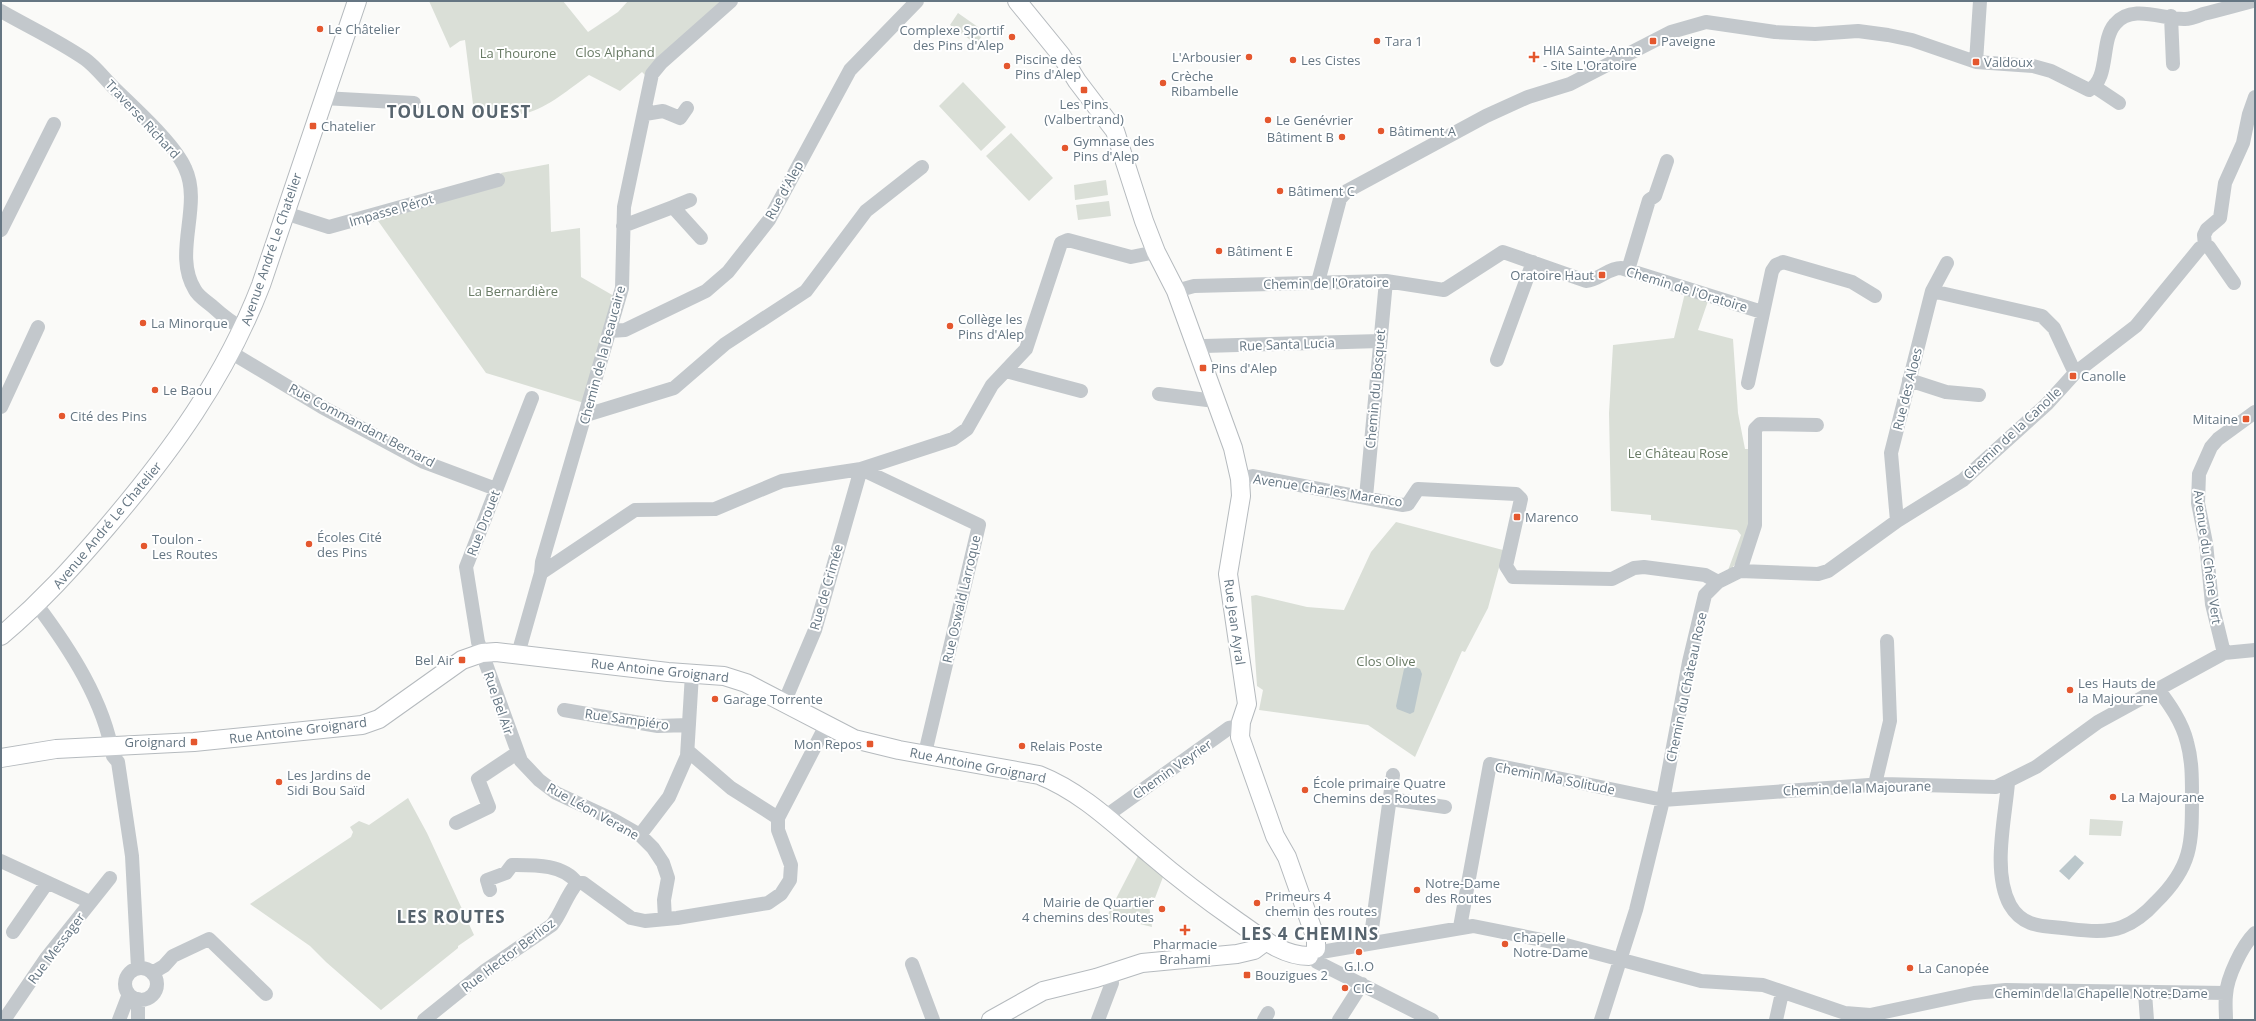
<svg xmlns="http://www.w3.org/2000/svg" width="2256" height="1021" viewBox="0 0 2256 1021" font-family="'Open Sans',sans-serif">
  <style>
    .green { fill: #dadfd7 }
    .water { fill: #bbc7cb }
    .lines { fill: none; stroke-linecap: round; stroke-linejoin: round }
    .major-casing { stroke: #b5babe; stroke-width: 20 }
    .minor { stroke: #c3c8cc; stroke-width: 14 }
    .major { stroke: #fff; stroke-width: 18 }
    .poi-dot { fill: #e4572e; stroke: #fff; stroke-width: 1.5 }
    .labels { text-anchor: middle; stroke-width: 4; stroke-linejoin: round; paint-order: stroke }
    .poi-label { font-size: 13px; fill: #657683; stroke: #fff; text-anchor: start }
    .park-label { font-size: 13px; fill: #687a64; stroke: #fff }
    .street-label { font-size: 13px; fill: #657683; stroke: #fff }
    .district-label { font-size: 17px; font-weight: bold; letter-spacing: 1px; fill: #57646e; stroke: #fff }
  </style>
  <rect width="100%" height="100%" fill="#fafaf8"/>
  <path class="green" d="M429 1H563L588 32 618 12 628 1H724L646 76 642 72 620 91 589 75C570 88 548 108 526 113 509 116 491 114 474 112L465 40 460 41 450 48Z
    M958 13 985 32 976 44 950 25Z
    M963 82 1006 127 981 151 939 106Z
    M1011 133 1053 178 1029 201 986 156Z
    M549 164 551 232 580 228 581 277 614 296 584 403 486 373 376 218 503 183 501 173Z
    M1106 180 1108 195 1075 200 1074 185Z
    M1109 201 1111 216 1078 220 1076 205Z
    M1685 293 1708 301 1698 330 1733 339 1738 413 1745 449H1751C1751 489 1760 544 1727 573L1741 535 1737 530 1651 520V515L1611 511 1609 413 1613 345 1674 338Z
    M1396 522 1503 550V553L1488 608 1465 652 1462 651 1415 757 1368 725 1259 710 1263 690 1257 686 1251 596 1256 595 1307 607 1344 610 1371 552Z
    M408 798 427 833 474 935 458 946V948L381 1010 326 962 310 946 250 904 351 837 353 832 350 827 359 821 369 825Z
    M2090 819 2123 821 2121 836 2089 835Z
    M1138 856 1163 877 1155 898 1151 897 1149 905 1152 927 1120 919 1119 923 1106 918Z"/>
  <path class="water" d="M1409 665 1420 669 1422 674 1414 712 1410 714 1397 709 1396 706 1404 669Z
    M2075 855 2084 863 2069 880 2059 871Z"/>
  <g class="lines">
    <g class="major-casing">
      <path id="major" d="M1017 1 1061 55 1077 81 1115 131 1144 221 1156 252 1176 291 1233 448 1240 479 1241 496 1228 574 1247 704 1241 722 1240 737 1275 836 1287 857 1316 939V949
        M1 636C42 601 72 568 107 527 171 452 225 378 261 285L357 1
        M1 758 56 749 194 742 362 725 379 719 462 660 482 653 496 652 668 672 724 676 746 683 854 739 899 750 1039 775C1082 792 1115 825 1150 854 1178 878 1207 900 1237 921 1259 936 1281 956 1309 956
        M991 1020 1043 991 1096 978 1142 963 1237 954 1254 950 1266 941"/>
    </g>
    <path class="minor" d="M1 11C29 27 59 41 85 59 95 66 104 78 113 87 133 107 174 143 185 168 203 206 172 253 195 290 198 296 206 301 212 306 222 315 231 323 244 329
      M2171 16 2173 64
      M1976 62 1980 1
      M2095 87 2119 103
      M323 98 414 103
      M645 114 663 111 680 118 687 108
      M673 207 690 200
      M285 213 329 227 498 180
      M623 226 673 207 701 238
      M1 230 54 124
      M2205 245 2204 235 2207 229 2220 218 2225 183 2243 143 2249 114 2255 97
      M1628 270 1649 200 1655 196 1667 161
      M1318 282 1340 199 1347 191 1486 116 1528 97 1570 84 1671 32 1706 22 1775 32 1815 34 1858 31 1888 35 1912 40 1976 62 2033 66 2051 71 2089 90C2110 79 2100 41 2115 24 2132 3 2164 20 2185 19 2191 19 2198 16 2203 14 2220 10 2237 5 2253 1
      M1176 291 1194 286 1386 281 1444 290 1503 252 1586 281C1599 280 1608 268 1621 268L1762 312
      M1932 291 2042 316 2054 328 2075 373
      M610 331 625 330 706 291 728 272 769 220 850 70 917 1
      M1196 349 1204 346 1380 341
      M232 353 322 407 424 462 496 489
      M1497 360 1533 262
      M1006 371 1081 391
      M1909 380 1946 392 1979 395
      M1748 383 1772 271 1776 265 1783 262 1852 282 1875 296
      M1159 394 1207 400 1214 397
      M532 398 466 567 478 642 521 761 539 780 556 793 612 819 640 835 653 848 663 863 668 878 664 900 665 919
      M1 407 38 327
      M586 415 674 388 725 344 806 291 866 211 922 167
      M1240 479 1253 476 1402 505 1408 504 1418 489 1516 494 1521 499 1506 566 1513 577 1612 579 1634 568 1644 567 1705 575 1718 582
      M1366 497 1386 281
      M1897 521 1891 453 1932 291 1947 263
      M1740 571 1818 574 1828 571 1897 521 1963 480 2047 404 2075 373 2136 326 2200 248 2205 245 2209 247 2234 283
      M541 573 542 562 622 288 624 207 652 74 661 63 731 1
      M37 605C70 649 104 701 113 756L118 762 132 856 138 968
      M2224 653 2212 604 2206 543 2198 503 2199 474 2211 447 2218 439 2255 412
      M518 654 541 573 635 510 715 509 782 481 861 469 953 439 967 429 992 385 1026 349 1061 243 1068 240 1131 257 1156 252
      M784 703 815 630 861 469 979 525 925 753
      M564 710 658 726 689 725
      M688 751 731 788 778 818
      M2008 783C2005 819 1992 872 2010 905 2022 926 2040 926 2062 928 2081 930 2104 934 2122 927 2135 922 2147 912 2156 902 2192 867 2192 844 2192 796 2192 777 2192 760 2187 742 2182 722 2170 705 2158 689
      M1875 784 1890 721 1887 641
      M1390 799 1445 807
      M1106 816 1229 728 1240 726
      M456 823 489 807 478 779 517 753
      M640 835 669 797 687 756 692 674
      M1 861 90 902
      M490 890 487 880 506 873 512 865C534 865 563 864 577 883
      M1460 927 1490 764 1663 800 1883 784 1996 787 2036 767 2098 722 2224 653 2255 650
      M13 932 47 883
      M1370 943 1393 775
      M1321 952 1473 926 1562 944 1701 981 1763 985 1845 1013 1870 1015 1974 993 2006 990 2226 993
      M1317 962 1432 1020
      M912 964 933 1020
      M125 984a16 16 0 1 1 32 0a16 16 0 1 1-32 0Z
      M152 973 164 966 173 956 209 939 266 994
      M2145 993 2147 1020
      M138 999V1020
      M4 1020 47 957 110 878
      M119 1020 129 994
      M424 1020 486 970 552 925C562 912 566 896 577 883H583L631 918 645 921 677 918 768 903 781 894 790 880 791 865 778 830V818L822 733
      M1098 1020 1112 983 1110 972
      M1264 1020 1268 1013
      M1339 1020 1362 984
      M1601 1020 1636 910 1663 800 1689 662 1705 595 1718 582 1740 571 1755 525V429L1760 424 1817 425
      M1776 1020 1782 993
      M2226 1020C2226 1012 2225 1003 2226 995 2227 977 2242 946 2255 933"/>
    <use href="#major" class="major"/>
  </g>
  <g class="poi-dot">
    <circle cx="320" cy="29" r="4"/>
    <circle cx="1012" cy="37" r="4"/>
    <circle cx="1377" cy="41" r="4"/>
    <rect x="1649" y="37" width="8" height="8" rx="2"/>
    <circle cx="1249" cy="57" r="4"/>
    <path d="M1532 51h4v4h4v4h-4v4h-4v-4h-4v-4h4z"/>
    <circle cx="1293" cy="60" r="4"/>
    <rect x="1972" y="58" width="8" height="8" rx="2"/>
    <circle cx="1007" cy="66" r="4"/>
    <circle cx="1163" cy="83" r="4"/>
    <rect x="1080" y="86" width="8" height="8" rx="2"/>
    <circle cx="1268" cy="120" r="4"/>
    <rect x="309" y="122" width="8" height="8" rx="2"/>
    <circle cx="1381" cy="131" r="4"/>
    <circle cx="1342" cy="137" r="4"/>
    <circle cx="1065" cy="148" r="4"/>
    <circle cx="1280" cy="191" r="4"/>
    <circle cx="1219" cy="251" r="4"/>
    <rect x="1598" y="271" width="8" height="8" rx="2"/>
    <circle cx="143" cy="323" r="4"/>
    <circle cx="950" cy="326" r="4"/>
    <rect x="1199" y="364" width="8" height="8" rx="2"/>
    <rect x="2069" y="372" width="8" height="8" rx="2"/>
    <circle cx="155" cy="390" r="4"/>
    <circle cx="62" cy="416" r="4"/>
    <rect x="2242" y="415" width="8" height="8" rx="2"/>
    <rect x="1513" y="513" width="8" height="8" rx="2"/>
    <circle cx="309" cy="544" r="4"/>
    <circle cx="144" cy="546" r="4"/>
    <rect x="458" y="656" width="8" height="8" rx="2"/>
    <circle cx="2070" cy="690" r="4"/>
    <circle cx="715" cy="699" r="4"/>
    <rect x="190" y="738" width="8" height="8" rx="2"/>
    <rect x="866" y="740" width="8" height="8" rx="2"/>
    <circle cx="1022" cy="746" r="4"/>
    <circle cx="279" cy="782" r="4"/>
    <circle cx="1305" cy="790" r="4"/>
    <circle cx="2113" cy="797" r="4"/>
    <circle cx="1417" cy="890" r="4"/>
    <circle cx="1257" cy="903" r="4"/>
    <circle cx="1162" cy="909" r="4"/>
    <path d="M1183 924h4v4h4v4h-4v4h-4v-4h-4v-4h4z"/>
    <circle cx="1505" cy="944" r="4"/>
    <circle cx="1359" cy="952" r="4"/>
    <circle cx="1910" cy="968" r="4"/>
    <rect x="1243" y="971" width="8" height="8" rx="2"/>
    <circle cx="1345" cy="988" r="4"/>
  </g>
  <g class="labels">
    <g class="poi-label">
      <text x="328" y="34">Le Châtelier</text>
      <text x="1004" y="35" text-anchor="end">Complexe Sportif<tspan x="1004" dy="15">des Pins d'Alep</tspan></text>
      <text x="1385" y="46">Tara 1</text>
      <text x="1661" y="46">Paveigne</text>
      <text x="1543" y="55">HIA Sainte-Anne<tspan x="1543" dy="15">- Site L'Oratoire</tspan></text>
      <text x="1241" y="62" text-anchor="end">L'Arbousier</text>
      <text x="1015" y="64">Piscine des<tspan x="1015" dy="15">Pins d'Alep</tspan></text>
      <text x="1301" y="65">Les Cistes</text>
      <text x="1984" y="67">Valdoux</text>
      <text x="1171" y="81">Crèche<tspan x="1171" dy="15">Ribambelle</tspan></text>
      <text x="1084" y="109" text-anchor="middle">Les Pins<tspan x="1084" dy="15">(Valbertrand)</tspan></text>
      <text x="1276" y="125">Le Genévrier</text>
      <text x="321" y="131">Chatelier</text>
      <text x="1389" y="136">Bâtiment A</text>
      <text x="1334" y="142" text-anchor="end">Bâtiment B</text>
      <text x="1073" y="146">Gymnase des<tspan x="1073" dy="15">Pins d'Alep</tspan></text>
      <text x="1288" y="196">Bâtiment C</text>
      <text x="1227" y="256">Bâtiment E</text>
      <text x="1594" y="280" text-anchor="end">Oratoire Haut</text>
      <text x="958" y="324">Collège les<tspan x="958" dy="15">Pins d'Alep</tspan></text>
      <text x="151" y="328">La Minorque</text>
      <text x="1211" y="373">Pins d'Alep</text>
      <text x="2081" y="381">Canolle</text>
      <text x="163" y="395">Le Baou</text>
      <text x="70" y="421">Cité des Pins</text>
      <text x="2238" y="424" text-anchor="end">Mitaine</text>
      <text x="1525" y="522">Marenco</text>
      <text x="317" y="542">Écoles Cité<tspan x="317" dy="15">des Pins</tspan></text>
      <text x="152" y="544">Toulon -<tspan x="152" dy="15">Les Routes</tspan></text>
      <text x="454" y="665" text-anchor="end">Bel Air</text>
      <text x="2078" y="688">Les Hauts de<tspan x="2078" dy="15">la Majourane</tspan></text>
      <text x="723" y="704">Garage Torrente</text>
      <text x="186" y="747" text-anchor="end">Groignard</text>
      <text x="862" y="749" text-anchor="end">Mon Repos</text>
      <text x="1030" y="751">Relais Poste</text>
      <text x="287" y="780">Les Jardins de<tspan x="287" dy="15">Sidi Bou Saïd</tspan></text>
      <text x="1313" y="788">École primaire Quatre<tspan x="1313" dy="15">Chemins des Routes</tspan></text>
      <text x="2121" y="802">La Majourane</text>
      <text x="1425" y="888">Notre-Dame<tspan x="1425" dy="15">des Routes</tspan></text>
      <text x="1265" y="901">Primeurs 4<tspan x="1265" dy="15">chemin des routes</tspan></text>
      <text x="1154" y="907" text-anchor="end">Mairie de Quartier<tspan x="1154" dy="15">4 chemins des Routes</tspan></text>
      <text x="1513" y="942">Chapelle<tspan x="1513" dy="15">Notre-Dame</tspan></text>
      <text x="1185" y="949" text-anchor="middle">Pharmacie<tspan x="1185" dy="15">Brahami</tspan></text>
      <text x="1359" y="971" text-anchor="middle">G.I.O</text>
      <text x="1918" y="973">La Canopée</text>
      <text x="1255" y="980">Bouzigues 2</text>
      <text x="1353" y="993">CIC</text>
    </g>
    <g class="park-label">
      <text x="615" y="57">Clos Alphand</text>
      <text x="518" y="58">La Thourone</text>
      <text x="513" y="296">La Bernardière</text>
      <text x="1678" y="458">Le Château Rose</text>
      <text x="1386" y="666">Clos Olive</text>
    </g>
    <g class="street-label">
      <text transform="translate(143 119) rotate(47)" y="5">Traverse Richard</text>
      <text transform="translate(784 190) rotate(-61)" y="5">Rue d'Alep</text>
      <text transform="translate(391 210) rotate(-16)" y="5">Impasse Pérot</text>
      <text transform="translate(271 249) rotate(-71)" y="5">Avenue André Le Chatelier</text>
      <text transform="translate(1326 283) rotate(-1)" y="5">Chemin de l'Oratoire</text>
      <text transform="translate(1687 289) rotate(17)" y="5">Chemin de l'Oratoire</text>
      <text transform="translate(1287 344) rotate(-2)" y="5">Rue Santa Lucia</text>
      <text transform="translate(602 355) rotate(-75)" y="5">Chemin de la Beaucaire</text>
      <text transform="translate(1375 389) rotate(-85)" y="5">Chemin du Bosquet</text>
      <text transform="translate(1907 389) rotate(-76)" y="5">Rue des Aloes</text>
      <text transform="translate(362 425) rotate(28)" y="5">Rue Commandant Bernard</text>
      <text transform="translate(2012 433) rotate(-43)" y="5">Chemin de la Canolle</text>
      <text transform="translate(1328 490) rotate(9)" y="5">Avenue Charles Marenco</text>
      <text transform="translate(483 523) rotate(-69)" y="5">Rue Drouet</text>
      <text transform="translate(107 525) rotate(-50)" y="5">Avenue André Le Chatelier</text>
      <text transform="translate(2208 557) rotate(82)" y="5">Avenue du Chêne Vert</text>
      <text transform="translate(826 587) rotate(-74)" y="5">Rue de Crimée</text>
      <text transform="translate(961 599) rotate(-77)" y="5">Rue Oswald Larroque</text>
      <text transform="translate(1235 622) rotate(82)" y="5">Rue Jean Ayral</text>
      <text transform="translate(660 670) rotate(6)" y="5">Rue Antoine Groignard</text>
      <text transform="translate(1686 687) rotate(-78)" y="5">Chemin du Château Rose</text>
      <text transform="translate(499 703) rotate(71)" y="5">Rue Bel Air</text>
      <text transform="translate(627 719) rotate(8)" y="5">Rue Sampiéro</text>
      <text transform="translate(298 730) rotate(-7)" y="5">Rue Antoine Groignard</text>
      <text transform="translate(978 765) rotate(11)" y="5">Rue Antoine Groignard</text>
      <text transform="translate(1172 769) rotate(-35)" y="5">Chemin Veyrier</text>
      <text transform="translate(1555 778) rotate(11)" y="5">Chemin Ma Solitude</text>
      <text transform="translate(1857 788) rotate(-2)" y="5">Chemin de la Majourane</text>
      <text transform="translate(593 811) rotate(29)" y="5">Rue Léon Verane</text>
      <text transform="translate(56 948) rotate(-53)" y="5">Rue Messager</text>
      <text transform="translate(508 955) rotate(-37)" y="5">Rue Hector Berlioz</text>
      <text x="2101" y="998">Chemin de la Chapelle Notre-Dame</text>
    </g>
    <g class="district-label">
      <text x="459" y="118">TOULON OUEST</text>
      <text x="451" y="923">LES ROUTES</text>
      <text x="1310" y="940">LES 4 CHEMINS</text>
    </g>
  </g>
  <rect width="2256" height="1021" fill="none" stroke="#657683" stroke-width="4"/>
</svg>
